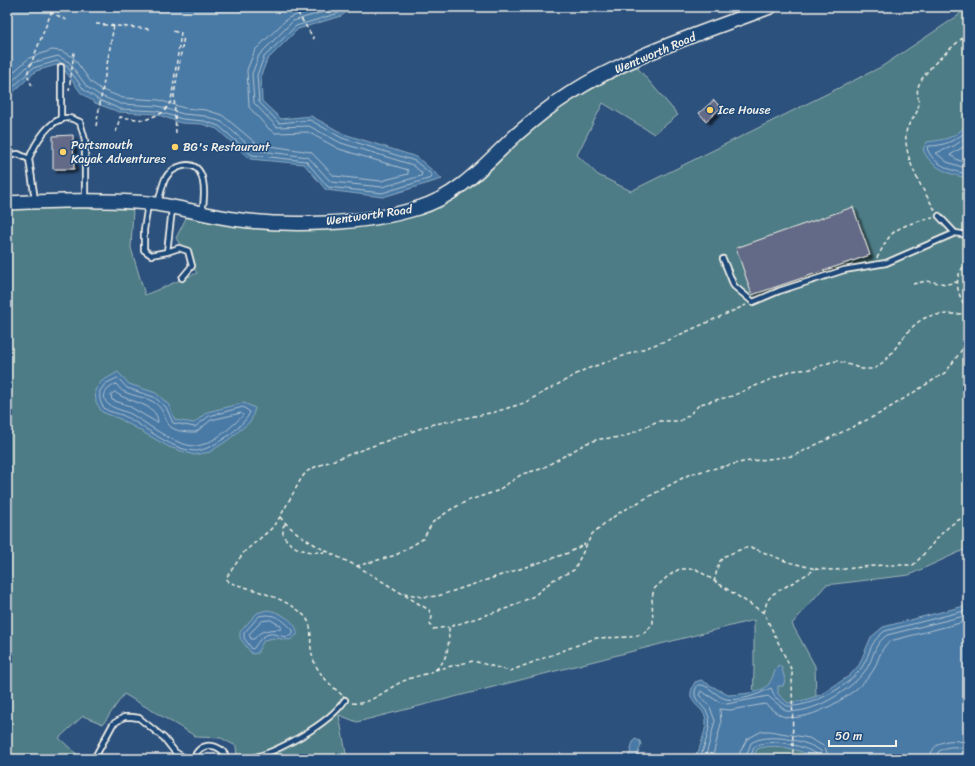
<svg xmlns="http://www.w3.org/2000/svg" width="975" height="766" viewBox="0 0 975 766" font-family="Sriracha,sans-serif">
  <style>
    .green { fill: #4d7c86; stroke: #a0b6b7 }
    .water { fill: #497aa6; stroke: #8daac0 }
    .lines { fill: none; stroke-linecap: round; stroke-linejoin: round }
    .shore { stroke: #b0c1ce; stroke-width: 1 }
    .building { fill: #636b87; stroke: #f4f1e8; filter: url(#shadow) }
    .service-casing { stroke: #f4f1e8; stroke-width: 8 }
    .secondary-casing { stroke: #f4f1e8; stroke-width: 16 }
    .path { stroke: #f4f1e8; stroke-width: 1.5; stroke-dasharray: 4 3; stroke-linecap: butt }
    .service { stroke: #1f4a7a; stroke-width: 4.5 }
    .secondary { stroke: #1f4a7a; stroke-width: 13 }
    .poi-dot { fill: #ffd166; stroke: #1f4a7a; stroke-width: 1.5 }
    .labels { text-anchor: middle; stroke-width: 3; stroke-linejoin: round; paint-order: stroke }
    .street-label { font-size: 12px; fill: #f4f1e8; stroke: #1f4a7a }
    .poi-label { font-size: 12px; fill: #f4f1e8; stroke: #1f4a7a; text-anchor: start }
  </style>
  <defs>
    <filter id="shadow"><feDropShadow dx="3.5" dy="3.5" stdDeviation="1" flood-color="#0009"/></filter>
  </defs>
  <rect width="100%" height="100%" fill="#2d517d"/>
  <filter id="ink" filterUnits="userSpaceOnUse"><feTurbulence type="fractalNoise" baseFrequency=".025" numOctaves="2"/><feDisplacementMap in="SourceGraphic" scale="8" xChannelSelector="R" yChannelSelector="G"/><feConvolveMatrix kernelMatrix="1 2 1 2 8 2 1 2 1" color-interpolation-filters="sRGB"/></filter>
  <g filter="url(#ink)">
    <path class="green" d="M963 7H968V548L909 575 826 585 792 624 815 666 818 759H757L752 750 754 669V620L357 722 339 715 347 759H237L236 746 221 738 197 737 124 694 103 724 83 716 59 738 82 759H7V208L42 207 133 209 131 248 145 295 197 273 176 238 187 216 398 220 475 182 523 138 576 96 636 66 678 115 654 134 603 103 577 155 598 175 631 191 881 67 959 15Z"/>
    <path class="water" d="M7 7H354L341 16 298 29 267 60 261 75 262 101 281 119 311 116 344 134 417 157 442 179 383 197 326 190 304 164 250 159 217 129 202 124 181 123 156 114 119 112 95 103 81 93 63 68 56 65 36 71 7 98Z
      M968 124V178C950 175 929 167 923 149L927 142C947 139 952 139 968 124Z
      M118 372 129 384 156 393 169 405 175 420 194 423 207 412 244 403 255 408 251 421 228 440 210 452 194 455 169 447 120 419 102 412 96 402 95 390 102 381Z
      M968 605V759L957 755 933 759H818C800 750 776 742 757 749L753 759H696C699 748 705 734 706 723 707 704 681 706 695 682L701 680 728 695C739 694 760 694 768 685 773 679 774 671 778 665L782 668 785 680 783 686H778V694L788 703 805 700 820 695 849 676 859 665 871 637 883 627Z
      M267 610C278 611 299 622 297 635L290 640 273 638 264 640 258 651V653L252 654 240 638V632L257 613Z
      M635 739 640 741 641 745 636 759H627C632 752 630 745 635 739Z"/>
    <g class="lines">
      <path class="shore" d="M7 78 29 58 52 50 61 51 73 57 91 82 102 90 123 98 159 100 184 108 206 110 222 115 257 144 311 152 334 176 381 181 408 174V170L339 149 308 132 275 133 269 129 249 107 247 70 255 50 288 18 320 7
        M7 86 31 63 58 56 69 62 87 87 101 96 121 104 158 106 183 114 205 116 222 122 254 150 308 157 331 182 382 187 421 176 422 173 413 165 341 143 309 126 277 127 254 103 252 74 259 55 293 21 339 7
        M7 93 33 68 57 61 66 65 84 90 99 100 120 109 157 111 182 119 204 121 219 126 252 155 306 161 328 187 382 193 431 178 432 175 415 161 342 138 310 120 279 123 259 102 257 75 264 57 296 26 339 13 347 7
        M968 130C956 140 945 146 929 146L927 148C932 164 953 172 968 174
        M968 136 954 146 936 153 947 162 968 169
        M968 144 950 155 958 160 968 163
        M118 378 127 388 154 397 166 407 173 423 195 427 209 416 243 407 250 412C245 426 210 452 194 451 169 449 144 425 122 415 117 413 109 412 105 409 100 404 99 397 100 391L105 384Z
        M116 384C119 387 121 391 125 392 133 396 144 397 152 401 174 414 155 433 196 432L211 420 241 413 243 415C232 427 211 446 194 446 174 445 148 424 131 414 123 410 108 408 105 400 102 392 110 387 116 384Z
        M115 392C127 403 157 402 158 422H156L127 405 112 400 111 395Z
        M267 615C278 615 286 623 293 630V634C280 644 271 620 254 648L252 649 244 638V633L259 616Z
        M271 620 281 626V629C270 630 261 629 254 639H251L249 634 262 621Z
        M700 759C703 749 712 726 709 717 705 704 688 699 698 685 708 683 716 697 726 699 740 702 759 694 771 688L775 697 787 706C810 708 850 686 862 667 872 651 868 644 885 631L968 610
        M705 759 715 721 710 707 699 695 701 691 719 702 727 704 768 696 786 711C811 715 850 691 865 671 875 658 871 647 887 635L968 615
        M712 759 721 724 720 709 730 710 765 704C771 708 778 716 786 717 811 722 856 694 870 675 879 664 878 650 890 641L968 621
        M739 759 740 752 747 739 762 731H770L809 738 825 747 829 759
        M745 759 751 743C767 732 806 740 821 751L823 759
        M750 759 754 747C772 737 800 745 817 754L818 759
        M930 759C931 740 954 737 968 744
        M936 759 938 752C947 745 960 745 968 752"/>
    </g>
    <path class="building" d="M714 100 721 108 706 121 699 113Z
      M73 135 74 169H53V136Z
      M853 207 870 255 752 295 736 248Z"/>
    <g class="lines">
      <g class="service-casing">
        <path id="service" d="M61 67V120
          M7 156 18 154 29 159 35 200
          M29 159C34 145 50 117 68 118 72 118 77 121 80 122L85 140V199
          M158 203C160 196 162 186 165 179 169 172 174 168 182 166 208 159 205 197 202 212
          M148 204 144 230V250L151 255 167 252 172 209
          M939 216 955 233 968 235
          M167 252 179 248 188 251 192 266 182 278
          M723 259 734 286 753 302 779 291 844 270 886 263 955 233
          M94 759 113 724 124 717H132L139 718 164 738 175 752 186 759
          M194 759C198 741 222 742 227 759
          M247 759C275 754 329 724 345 700"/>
      </g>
      <g class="secondary-casing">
        <path id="secondary" d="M7 203C54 201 101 199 148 203 177 206 204 215 233 219 287 227 365 225 418 208 459 196 486 163 516 135 533 120 550 106 569 94 630 55 702 33 770 7"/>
      </g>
      <path class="path" d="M294 7 314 39
        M44 9 69 21
        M96 24 150 29
        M32 86 27 74 51 13
        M69 91 74 52
        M96 126 114 25
        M116 132 120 117 145 120 164 112 171 101 181 33 172 31
        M176 133 174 95 184 36
        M935 210C922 188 904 160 906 133 907 123 916 118 918 108 920 102 916 94 918 87 924 69 954 46 968 33
        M877 258C881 251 885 242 890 236 899 225 919 221 933 218
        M968 262C952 276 956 294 968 310
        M913 284 926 281 947 284 957 282
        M280 517C297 538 333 555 357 566L396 555 423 539 433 522 450 510 467 501 497 491 522 474 541 469 587 443 599 439 624 437 658 421H680L689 415 700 404 732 396 790 371 812 369 831 362 838 361 862 369H874C897 355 906 323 930 316 942 313 956 315 968 313
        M285 524 283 527V535C293 552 312 553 329 552
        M357 566 429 610 432 617 430 624 433 629 448 627
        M714 582 719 562 725 556 744 548H753L788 562 816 569
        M404 593 422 597 438 596 568 553 585 544
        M764 613 767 601 773 594 816 569 835 570 883 565H913C931 549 944 523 968 516
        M435 670 473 661 510 671 596 638 630 637 642 634 647 631 653 623 652 598 654 589 667 577 679 569H696L764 613 792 671 793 759
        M342 695C326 681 313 669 311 648 310 640 312 631 309 623 300 602 255 590 234 584L229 582 226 578 244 552 271 529 280 517 301 479 306 472 315 467 430 425 495 412 524 403 584 370 668 340 746 305
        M352 703C371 706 389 686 406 680 414 676 427 675 435 670 449 660 449 642 449 627L508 608 534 596 553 580 574 570 592 534 605 523 619 513 690 474 743 462 793 456 881 413 946 372 968 341"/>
      <use href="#service" class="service"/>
      <use href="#secondary" class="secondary"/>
    </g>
  </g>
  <g class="poi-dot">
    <circle cx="710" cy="110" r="4"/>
    <circle cx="175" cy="147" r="4"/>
    <circle cx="63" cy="152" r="4"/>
  </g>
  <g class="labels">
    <g class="street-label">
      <text transform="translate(655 53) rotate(-23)" y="4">Wentworth Road</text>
      <text transform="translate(369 215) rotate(-8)" y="4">Wentworth Road</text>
    </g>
    <g class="poi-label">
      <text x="718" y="114">Ice House</text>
      <text x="71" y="149">Portsmouth<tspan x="71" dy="14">Kayak Adventures</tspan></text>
      <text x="183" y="151">BG's Restaurant</text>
    </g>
  </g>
  <rect width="975" height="766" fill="none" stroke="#1f4a7a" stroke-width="24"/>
  <rect x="12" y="12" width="951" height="742" fill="none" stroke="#f4f1e8" stroke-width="1.5" filter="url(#ink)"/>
  <path d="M829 740v6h67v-6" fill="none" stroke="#f4f1e8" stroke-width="2"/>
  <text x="835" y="740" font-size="12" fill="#f4f1e8" stroke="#1f4a7a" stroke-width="3" paint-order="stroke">50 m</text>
</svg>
